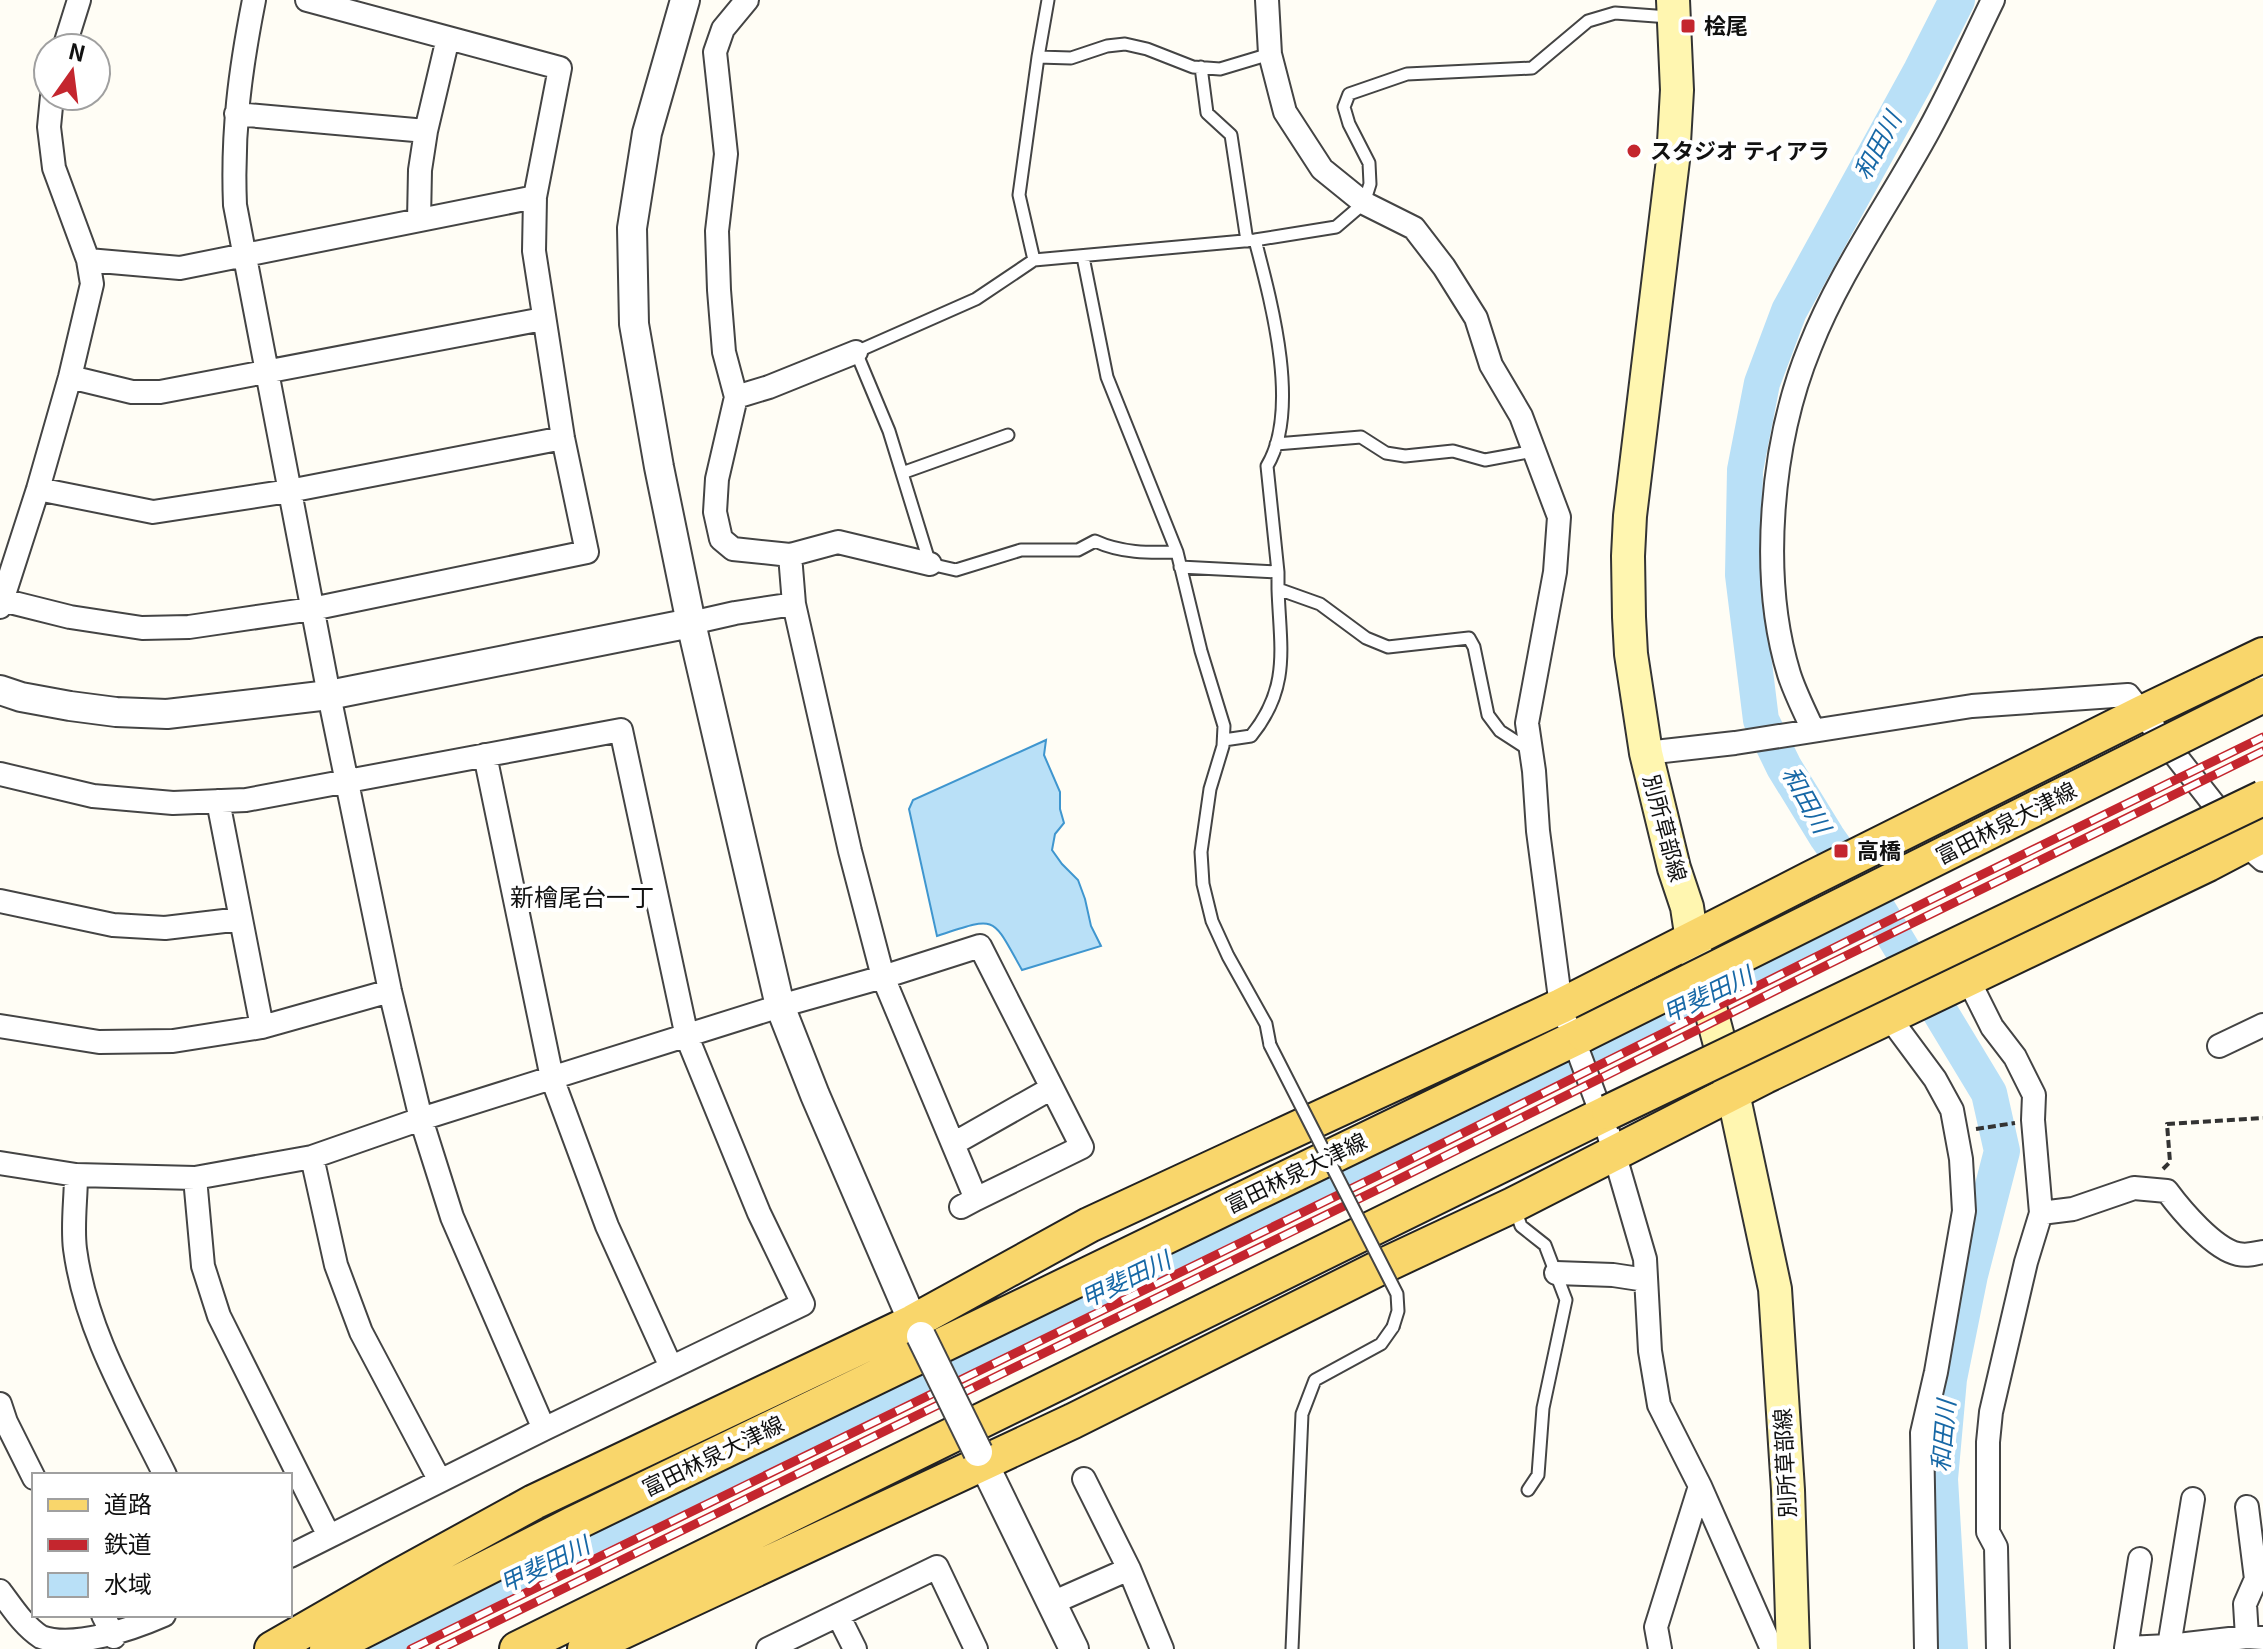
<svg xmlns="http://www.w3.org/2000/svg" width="2263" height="1649" viewBox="0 0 2263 1649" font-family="Georgia,'Noto Sans JP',serif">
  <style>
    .water { fill: #b9e0f7; stroke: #3f96cf; stroke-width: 2 }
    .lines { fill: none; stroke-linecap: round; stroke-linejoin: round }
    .river { stroke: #b9e0f7; stroke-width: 36 }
    .service-casing { stroke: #444; stroke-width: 15 }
    .minor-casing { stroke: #444; stroke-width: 26 }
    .tertiary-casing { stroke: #444; stroke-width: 32 }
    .secondary-casing { stroke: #333; stroke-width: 36 }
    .primary-casing { stroke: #222; stroke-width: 38 }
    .path { stroke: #333; stroke-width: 4; stroke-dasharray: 8 4; stroke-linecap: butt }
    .service { stroke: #fff; stroke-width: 11 }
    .minor { stroke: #fff; stroke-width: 22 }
    .tertiary { stroke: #fff; stroke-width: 28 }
    .secondary { stroke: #fff6b0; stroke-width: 32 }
    .primary { stroke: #f9d66b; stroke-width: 34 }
    .rail-casing { stroke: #c4262e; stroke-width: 9 }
    .rail { stroke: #fff; stroke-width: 6; stroke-dasharray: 18; stroke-linecap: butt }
    .service-bridge-casing { stroke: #444; stroke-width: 15; stroke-linecap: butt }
    .tertiary-bridge-casing { stroke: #444; stroke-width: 32; stroke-linecap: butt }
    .primary-bridge-casing { stroke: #222; stroke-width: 38; stroke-linecap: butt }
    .service-bridge { stroke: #fff; stroke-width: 11 }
    .tertiary-bridge { stroke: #fff; stroke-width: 28 }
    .primary-bridge { stroke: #f9d66b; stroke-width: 34 }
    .poi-dot { fill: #c4262e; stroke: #fff; stroke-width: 3 }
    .labels { text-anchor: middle; stroke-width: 8; stroke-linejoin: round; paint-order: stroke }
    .poi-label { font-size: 22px; font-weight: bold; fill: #111; stroke: #fff; text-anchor: start }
    .street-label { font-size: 22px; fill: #111; stroke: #fff }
    .water-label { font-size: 24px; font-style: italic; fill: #1768a6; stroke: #fff }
    .neighbourhood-label { font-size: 24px; fill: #111; stroke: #fff }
  </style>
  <rect width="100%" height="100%" fill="#fffdf5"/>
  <path class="water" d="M1046 740 1044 755 1060 792V809L1064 823 1055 834 1052 850 1062 864 1078 880 1085 899 1091 926 1101 946 1022 970C991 915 998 916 937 936L909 809 913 800Z"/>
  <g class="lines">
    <path class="river" d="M374 1649 1879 911
      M1950 1649 1940 1479 1949 1379 1970 1275 2002 1151 1989 1093 1879 911 1827 837 1784 767 1761 720 1743 575 1745 470 1762 383 1789 311 1921 71 1957 0"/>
    <g class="service-casing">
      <path id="service" d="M1038 57 1071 58 1107 46 1125 44 1147 49 1193 67 1220 69 1270 54
        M1201 67 1207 113 1231 135 1247 241
        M1255 240C1271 301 1301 410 1267 466L1278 572
        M1083 257 1107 377 1177 552 1201 651 1224 726 1223 746 1210 789 1201 852 1203 884 1212 921 1228 956 1266 1024 1270 1045
        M1034 260 1019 195 1038 57 1048 0
        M1276 444 1361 437 1386 453 1405 456 1453 451 1485 460 1534 451
        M902 473 1008 435
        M1177 552C1148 553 1121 553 1095 541L1078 550H1021L956 570 930 564 889 431 856 352 976 299 1034 260 1255 240 1336 227 1364 203 1370 184 1369 163 1349 124 1344 107 1349 94 1407 74 1532 68 1588 21 1615 13 1669 17
        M1180 567 1278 572V589L1320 604 1366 638 1388 647 1469 638 1474 647 1488 715 1500 731 1531 751
        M1224 740 1251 736C1291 687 1280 647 1278 589
        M1515 1209 1521 1226 1545 1245 1566 1300 1543 1408 1538 1475 1528 1490
        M1292 1649 1302 1414 1315 1380 1381 1344 1393 1327"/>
    </g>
    <g class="minor-casing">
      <path id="minor" d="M254 0C240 71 232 132 235 205L329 695 390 991 421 1119 452 1217 544 1429
        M1267 0 1270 54 1285 112 1322 169 1364 203 1414 228 1444 267 1476 318 1491 365 1521 416 1559 517 1555 572 1527 723 1534 771 1538 831 1561 1006 1568 1022
        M64 48 79 0
        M236 114 426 131
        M419 220 420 170 426 131 448 38
        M88 260 180 268 535 197
        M70 377 132 392H160L543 319
        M736 397 769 387 856 352
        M38 489 153 512 289 491 563 438
        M790 555 838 542 930 564
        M2 600 70 617 142 628 189 627 312 609 587 552 563 438 534 251 535 197 560 68 307 0
        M0 607 38 489 70 377 92 284 88 260 54 168 49 127 52 96
        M691 623 735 613 794 604
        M1813 730C1805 712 1795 693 1789 674 1759 576 1771 442 1810 347 1840 271 1890 202 1929 130 1952 88 1972 43 1993 0
        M1646 753 1735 743 1972 706 2128 695 2245 844 2263 860
        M485 755 552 1078 607 1226 671 1367
        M0 774 93 796 173 803 246 800 621 730 687 1037 759 1213 803 1304 544 1429 290 1556
        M218 801 262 1027
        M0 901 113 925 165 928 241 919
        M1968 979 1992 1027 2015 1057 2034 1095 2033 1120 2041 1213 2026 1262 1991 1412 1988 1442V1532L1996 1547 1998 1649
        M1889 1017 1935 1079 1952 1110 1961 1159 1964 1211 1936 1372 1922 1433 1926 1649
        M0 1026 99 1042 173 1041 262 1027 390 991
        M2219 1046 2263 1025
        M1578 1051 1597 1102
        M1608 1132 1645 1259 1650 1351 1659 1405 1700 1486 1772 1649
        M953 1144 1052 1088
        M312 1157 336 1265 361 1332 440 1481
        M0 1163 76 1175 195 1178 312 1157 421 1119 780 1006 883 977 850 851 794 604 790 555 733 549 721 539 715 512 717 479 736 397 724 352 719 290 717 231 726 154 715 52 723 29 747 0
        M76 1175C76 1199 72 1225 75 1249 86 1331 129 1402 165 1475
        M195 1178 203 1266 219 1316 329 1536
        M961 1207 976 1199 1082 1147 980 946 883 977 976 1199
        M2041 1213 2073 1209 2134 1188 2167 1191C2181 1210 2214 1249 2238 1254 2247 1256 2254 1254 2263 1252
        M1556 1273 1613 1275 1646 1280
        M0 1404 6 1422 34 1478
        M1084 1479 1129 1569 1162 1649
        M2140 1559 2126 1648 2169 1646 2247 1637 2263 1638
        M0 1591C12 1607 23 1625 41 1637 74 1649 132 1629 164 1615
        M1052 1603 1129 1569
        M103 1615 114 1637
        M838 1615 855 1649
        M2247 1637 2245 1604 2256 1579 2247 1507
        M2169 1646 2193 1499
        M768 1649 937 1567 976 1649
        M1660 1649 1656 1627 1700 1486"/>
    </g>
    <g class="tertiary-casing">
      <path id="tertiary" d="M685 0 647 133 632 228 634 324 659 467 691 623 780 1006 815 1095 913 1322 921 1336
        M0 690 21 697 70 706 116 712 167 714 329 695 691 623
        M978 1452 1074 1649"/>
    </g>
    <g class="secondary-casing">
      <path id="secondary" d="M1673 0 1677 90 1673 160 1630 516 1628 556 1629 617 1631 654 1646 753 1674 868 1687 907 1692 940 1733 1093 1775 1289 1788 1490 1793 1649"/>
    </g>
    <g class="primary-casing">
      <path id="primary" d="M272 1649 392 1580 534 1502 913 1322 1089 1225 1561 1006 1810 879 2142 713 2263 655
        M327 1649 573 1524 1584 1034
        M517 1649 1609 1112
        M585 1649 1073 1421 1385 1265 1513 1205 1765 1076 2208 864 2263 835"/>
    </g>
    <path class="path" d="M1976 1129 2015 1123
      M2163 1169 2170 1162 2167 1124 2263 1118"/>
    <use href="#service" class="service"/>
    <use href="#minor" class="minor"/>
    <use href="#tertiary" class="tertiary"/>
    <use href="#secondary" class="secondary"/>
    <use href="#primary" class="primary"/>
    <g class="rail-casing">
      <path id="rail" d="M411 1649 1379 1175 1928 901 2263 737
        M440 1649 1385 1186 1829 964 2263 751"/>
    </g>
    <use href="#rail" class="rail"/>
    <g class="service-bridge-casing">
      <path id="service-bridge" d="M1270 1045 1397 1294 1398 1311 1393 1327"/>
    </g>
    <g class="tertiary-bridge-casing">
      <path id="tertiary-bridge" d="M921 1336 978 1452"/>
    </g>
    <g class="primary-bridge-casing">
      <path id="primary-bridge" d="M1584 1034 2263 695
        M1609 1112 2263 798"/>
    </g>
    <use href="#service-bridge" class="service-bridge"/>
    <use href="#tertiary-bridge" class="tertiary-bridge"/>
    <use href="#primary-bridge" class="primary-bridge"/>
  </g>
  <g class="poi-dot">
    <rect x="1680" y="18" width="16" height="16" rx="4"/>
    <circle cx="1634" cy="151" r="8"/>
    <rect x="1833" y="843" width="16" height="16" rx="4"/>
  </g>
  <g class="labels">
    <g class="poi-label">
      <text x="1704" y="34">桧尾</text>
      <text x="1650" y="159">スタジオ ティアラ</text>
      <text x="1857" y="859">高橋</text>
    </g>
    <g class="street-label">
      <text transform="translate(2006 823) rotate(-27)" y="8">富田林泉大津線</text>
      <text transform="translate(1665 828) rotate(75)" y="8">別所草部線</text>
      <text transform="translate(1296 1173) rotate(-26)" y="8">富田林泉大津線</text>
      <text transform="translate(713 1456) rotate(-26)" y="8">富田林泉大津線</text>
      <text transform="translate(1785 1463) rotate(-93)" y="8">別所草部線</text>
    </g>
    <g class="water-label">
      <text transform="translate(1878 146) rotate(-62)" y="8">和田川</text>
      <text transform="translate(1806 800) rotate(61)" y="8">和田川</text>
      <text transform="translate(1708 995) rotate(-26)" y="8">甲斐田川</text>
      <text transform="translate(1126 1280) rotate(-26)" y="8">甲斐田川</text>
      <text transform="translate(1944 1436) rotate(-85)" y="8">和田川</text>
      <text transform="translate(545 1565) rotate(-26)" y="8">甲斐田川</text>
    </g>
    <g class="neighbourhood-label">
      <text x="582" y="906">新檜尾台一丁</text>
    </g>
  </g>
  <rect x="32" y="1473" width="260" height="144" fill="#ffffff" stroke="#a0a0a0" stroke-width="2"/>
  <rect x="48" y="1499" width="40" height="12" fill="#f9d66b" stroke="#a0a0a0" stroke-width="2"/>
  <text x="104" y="1513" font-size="24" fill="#111111">道路</text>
  <rect x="48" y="1539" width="40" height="12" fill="#c4262e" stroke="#a0a0a0" stroke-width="2"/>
  <text x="104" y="1553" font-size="24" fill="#111111">鉄道</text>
  <rect x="48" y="1573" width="40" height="24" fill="#b9e0f7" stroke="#a0a0a0" stroke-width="2"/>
  <text x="104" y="1593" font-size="24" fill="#111111">水域</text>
  <g transform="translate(72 72) rotate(14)"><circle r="38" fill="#ffffff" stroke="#a0a0a0" stroke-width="2"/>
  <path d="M0-6L14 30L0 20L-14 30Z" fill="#c4262e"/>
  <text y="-12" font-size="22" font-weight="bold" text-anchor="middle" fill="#111111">N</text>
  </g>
</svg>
